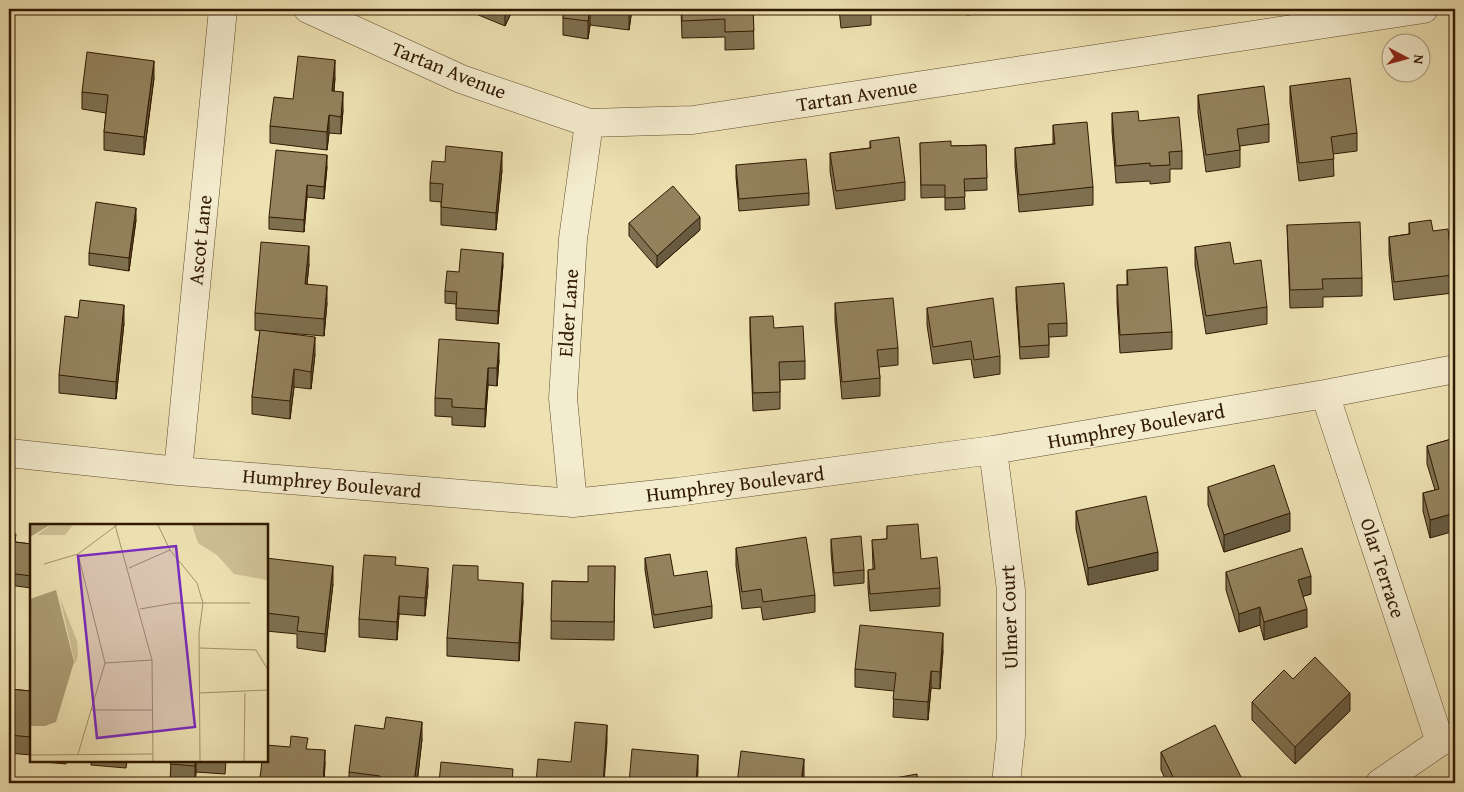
<svg xmlns="http://www.w3.org/2000/svg" width="1464" height="792" viewBox="0 0 1464 792" font-family="'Gentium Book Plus',serif">
  <style>
    .lines { fill: none; stroke-linecap: round; stroke-linejoin: round }
    .minor-casing { stroke: #604b2d; stroke-width: 29 }
    .minor { stroke: #f4ecce; stroke-width: 28 }
    .wall { fill: #7e7050; stroke: #301900 }
    .shaded-wall { fill: #675b41; stroke: #301900 }
    .building { fill: #93825d; stroke: #301900 }
    .labels { text-anchor: middle; stroke-width: 4; stroke-linejoin: round; paint-order: stroke }
    .street-label { font-size: 20px; fill: #301900; stroke: #f4ecce }
    .inset-road { fill: none; stroke: #a2926b; stroke-width: 1 }
    .view { fill: #7b2cbf; fill-opacity: 0.15; stroke: #7b2cbf; stroke-width: 2.5 }
    .inset-edge { fill: none; stroke: #301900; stroke-width: 2.5 }
  </style>
  <rect width="100%" height="100%" fill="#eee2b3"/>
  <filter id="stains"><feTurbulence type="fractalNoise" baseFrequency=".004" numOctaves="4"/><feColorMatrix values="0 0 0 0 .2 0 0 0 0 .09 0 0 0 0 .02 0 0 0 .5 -.17"/></filter>
  <radialGradient id="worn" r=".72"><stop offset=".6" stop-color="#630" stop-opacity="0"/><stop offset="1" stop-color="#630" stop-opacity=".3"/></radialGradient>
  <g class="lines">
    <g class="minor-casing">
      <path id="minor" d="M308 9 461 79 589 123 693 120 1424 9
        M1325 394 1440 742
        M993 450 1011 590V736L1006 783
        M9 453 178 471 573 503 677 492 993 450 1325 394 1455 369
        M178 471 223 9
        M573 503 563 398 573 239 589 123
        M1380 783 1440 742 1455 737"/>
    </g>
    <use href="#minor" class="minor"/>
  </g>
  <path class="wall" d="M464 9H513L505 26Z
    M564 9H632L629 30 590 25 588 39 563 35V18Z
    M681 9H753L754 49 725 50V37L682 38Z
    M839 9H871V25L841 28Z
    M966 9H995V12L967 15Z
    M154 78 144 155 104 150V132L106 113 82 109V92Z
    M335 78 334 91 343 110 341 134 329 133 327 150 270 143V126L293 99Z
    M1290 86 1357 133V151L1333 154 1334 176 1299 181 1290 103Z
    M1198 95 1269 124V142L1240 146V167L1206 172 1198 113Z
    M1112 113 1139 121 1182 151V169H1170V182L1150 184V181L1116 183 1112 131Z
    M1053 125 1093 187V205L1019 212 1015 166V148L1053 144Z
    M870 141 905 182V200L836 209 830 171V153L870 148Z
    M920 143 951 146 986 145 987 190 964 191 965 209 945 210V197L921 198Z
    M736 165 809 193V205L739 211 736 177Z
    M327 167 324 199 307 197 304 232 269 229V217Z
    M502 170 496 230 441 225V202L430 201V183Z
    M136 220 129 271 89 265V253Z
    M629 223 700 230 657 268 629 236Z
    M1409 223 1433 231 1453 275V293L1394 300 1389 254V237L1409 234Z
    M1287 225 1362 278V296L1323 297V307L1290 308Z
    M1195 247 1267 307V324L1206 334 1195 265Z
    M309 264 307 284 327 303 324 336 274 332 315 354 311 389 294 387 290 419 252 414V397L260 331 255 330V313Z
    M503 265 498 324 456 320V304L445 303V291L459 272Z
    M1127 270 1172 332V349L1120 353 1117 303V285H1127Z
    M1016 287 1067 323V336L1049 337V357L1020 359 1016 299Z
    M835 303 898 348V365L879 367 880 378V396L842 399 835 321Z
    M927 308 1000 356V374L974 378 971 359 933 364 927 325Z
    M750 317 774 328 805 361V379L780 380V409L753 411 750 335Z
    M124 323 116 399 59 393V375Z
    M499 360 497 386 488 385 485 427 452 425V417L435 416V398Z
    M1455 438 1430 538 1423 511V493L1435 490 1427 464V446Z
    M1208 487 1290 531 1224 552 1208 505Z
    M1076 511 1158 570 1088 585 1076 529Z
    M887 526 921 559 940 588V606L870 611 868 588V570L873 569 872 540 887 539Z
    M9 533 16 542 31 544V588L9 585Z
    M831 539 864 570V583L834 586 831 552Z
    M736 548 815 595V612L763 620 761 607 742 609 736 566Z
    M266 558 333 584 325 652 297 648V634L266 631Z
    M645 558 674 576 712 606V618L654 628 645 570Z
    M396 565 428 585 425 616 399 614 397 640 359 637V619Z
    M615 566 614 640 551 639 552 581 588 582Z
    M1226 572 1311 594 1303 596 1307 627 1264 640 1260 625 1239 632 1226 590Z
    M478 580 523 601 519 661 447 656V638Z
    M943 651 940 689 931 688 928 720 893 717 894 691 855 687V669Z
    M1293 679 1350 711 1295 764 1252 720V702Z
    M9 689 31 691V755L9 753Z
    M422 739 417 783H349V772Z
    M308 749 325 762 324 783H260V778Z
    M1161 752 1242 783H1167L1161 770Z
    M34 761H66V764Z
    M91 761H127L126 768 91 765Z
    M171 761H226L225 774 196 772 195 783 170 782Z"/>
  <path class="shaded-wall" d="M505 9H513L505 26Z
    M590 9V25L588 39V21Z
    M630 9H632L629 30V12Z
    M335 60V78L332 108V91Z
    M154 61V78L144 155V137Z
    M343 92V110L341 134V117Z
    M329 115V133L327 150V132Z
    M502 152V170L496 230V213Z
    M327 155V167L324 199V187Z
    M307 185V197L304 232V220Z
    M136 208V220L129 271V258Z
    M700 217V230L657 268V256Z
    M309 246V264L305 302V284Z
    M503 253V265L498 324V311Z
    M327 286V303L324 336V319Z
    M124 305V323L116 399V382Z
    M315 337V354L311 389V372Z
    M499 343V360L497 386V368Z
    M488 368V385L485 427V409Z
    M294 369V387L290 419V401Z
    M1290 513V531L1224 552V535Z
    M1455 513V531L1430 538V520Z
    M1158 552V570L1088 585V568Z
    M333 566V584L325 652V634Z
    M428 568V585L425 616V598Z
    M1311 576V594L1298 598V580Z
    M523 583V601L519 661V643Z
    M399 596V614L397 640V622Z
    M1260 607V625L1239 632V614Z
    M1307 609V627L1264 640V622Z
    M943 633V651L940 689V672Z
    M931 671V688L928 720V702Z
    M1350 693V711L1295 764V747Z
    M422 722V739L417 783H414Z
    M607 725V743L604 783H603Z
    M325 750V762L324 783H323Z
    M698 755V773L697 783H696Z
    M804 759V783H801Z
    M195 761H196V772L195 783Z
    M1242 779V783H1233Z"/>
  <path class="building" d="M564 9H590L588 21 563 18Z
    M600 9H630L629 12Z
    M682 9H753L754 31 725 32V19L682 21Z
    M841 9H857L841 10Z
    M87 52 154 61 144 137 104 132 108 95 82 92Z
    M298 56 335 60 332 91 343 92 341 117 329 115 327 132 270 126 274 97 293 99Z
    M1350 78 1357 133 1331 137 1334 159 1299 163 1290 86Z
    M1264 86 1269 124 1237 129 1240 150 1206 155 1198 95Z
    M1138 111 1139 121 1179 117 1182 151 1169 152 1170 165 1150 166V163L1116 166 1112 113Z
    M1087 122 1093 187 1019 195 1015 148 1055 144 1053 125Z
    M899 137 905 182 836 191 830 153 871 148 870 141Z
    M951 141V146L986 145 987 178 964 179 965 197 945 198V185H921L920 143Z
    M446 146 502 152 496 213 441 207 443 184 430 183 432 161 445 162Z
    M276 150 327 155 324 187 307 185 304 220 269 217Z
    M806 159 809 193 739 199 736 165Z
    M673 186 700 217 657 256 629 223Z
    M96 202 136 208 129 258 89 253Z
    M1431 220 1433 231 1448 229 1453 275 1394 282 1389 237 1410 234 1409 223Z
    M1360 222 1362 278 1322 279 1323 289 1290 290 1287 225Z
    M261 242 309 246 305 284 327 286 324 319 255 313Z
    M1230 242 1234 264 1261 260 1267 307 1206 316 1195 247Z
    M461 249 503 253 498 311 456 308 457 292 445 291 447 271 459 272Z
    M1167 267 1172 332 1120 335 1117 285H1128L1127 270Z
    M1064 283 1067 323 1048 324 1049 345 1020 347 1016 287Z
    M893 298 898 348 877 350 880 378 842 382 835 303Z
    M993 298 1000 356 974 360 971 341 933 347 927 308Z
    M80 300 124 305 116 382 59 375 65 316 78 318Z
    M773 316 774 328 803 326 805 361 779 362 780 392 753 393 750 317Z
    M260 330 315 337 311 372 294 369 290 401 252 397Z
    M439 339 499 343 497 368H488L485 409 452 407V399L435 398Z
    M1455 438V513L1430 520 1423 493 1439 489 1427 446Z
    M1274 465 1290 513 1224 535 1208 487Z
    M1146 496 1158 552 1088 568 1076 511Z
    M918 524 921 559 937 557 940 588 870 594 868 570 875 569 872 540 887 539V526Z
    M9 533 16 534 15 542 31 544V576L9 573Z
    M861 536 864 570 834 573 831 539Z
    M806 537 815 595 763 602 761 589 742 592 736 548Z
    M1302 548 1311 576 1298 580 1307 609 1264 622 1260 607 1239 614 1226 572Z
    M670 554 674 576 707 571 712 606 654 615 645 558Z
    M364 555 396 557 395 565 428 568 425 598 399 596 397 622 359 619Z
    M266 558 333 566 325 634 297 631 299 617 266 613Z
    M453 565 478 566V580L523 583 519 643 447 638Z
    M588 566H615L614 622 551 621 552 581 588 582Z
    M860 625 943 633 940 672 931 671 928 702 893 699 896 673 855 669Z
    M1315 657 1350 693 1295 747 1252 702 1284 670 1293 679Z
    M9 689 31 691V737L9 735Z
    M386 717 422 722 414 783H379L380 776 349 772 355 725 384 729Z
    M575 722 607 725 603 783H536L538 759 571 762Z
    M1215 725 1242 779 1233 783H1176L1161 752Z
    M291 736 308 738 306 749 325 750 323 783 260 778 262 761H266V745L290 747Z
    M632 749 698 755 696 783H629Z
    M741 751 804 759 801 783H737Z
    M171 761H195V766L170 764Z
    M441 762 513 769 512 783H439Z
    M917 774 918 783H868Z"/>
  <g class="labels">
    <g class="street-label">
      <text transform="translate(449 70) rotate(22)" y="7">Tartan Avenue</text>
      <text transform="translate(857 95) rotate(-9)" y="7">Tartan Avenue</text>
      <text transform="translate(200 240) rotate(-84)" y="7">Ascot Lane</text>
      <text transform="translate(568 313) rotate(-86)" y="7">Elder Lane</text>
      <text transform="translate(1136 426) rotate(-10)" y="7">Humphrey Boulevard</text>
      <text transform="translate(332 483) rotate(5)" y="7">Humphrey Boulevard</text>
      <text transform="translate(735 484) rotate(-7)" y="7">Humphrey Boulevard</text>
      <text transform="translate(1383 568) rotate(72)" y="7">Olar Terrace</text>
      <text transform="translate(1009 617) rotate(-92)" y="7">Ulmer Court</text>
    </g>
  </g>
  <g transform="translate(30 524)">
    <rect width="238" height="238" fill="#eee2b3"/>
    <path d="M21 1H43L35 11H7ZM162 1H237V56L204 50 187 31 168 19ZM30 74 47 117 48 131 45 140Z" fill="#cec095"/>
    <path d="M0 1H20L0 13ZM26 66 44 138 26 198 15 202H1L0 75Z" fill="#ad9e76"/>
    <path class="inset-road" d="M85 1 122 136 123 237M128 1 140 26 167 59 173 79 169 109 170 237M14 40 48 30 87 1M99 44 140 26M110 85 145 79H220M170 124 226 126 238 146M75 139 122 136M169 169 238 166M61 186H123M48 230 75 139 48 30M0 231 123 230M214 237 215 169"/>
    <path class="view" d="M146 22 165 203 67 214 48 32Z"/>
    <rect width="238" height="238" class="inset-edge"/>
  </g>
  <rect width="1464" height="792" fill="none" stroke="#eee2b3" stroke-width="30"/>
  <rect x="10" y="10" width="1444" height="772" fill="none" stroke="#301900" stroke-width="2.5"/>
  <rect x="15" y="15" width="1434" height="762" fill="none" stroke="#301900"/>
  <g transform="translate(1406 58) rotate(96)"><circle r="24" fill="#f4ecce" stroke="#a6987c"/>
  <path d="M0-4L9 19L0 12L-9 19Z" fill="#8f2418"/>
  <text y="-8" font-size="14" font-weight="bold" text-anchor="middle" fill="#301900">N</text>
  </g>
  <rect width="100%" height="100%" filter="url(#stains)"/>
  <rect width="100%" height="100%" fill="url(#worn)"/>
</svg>
